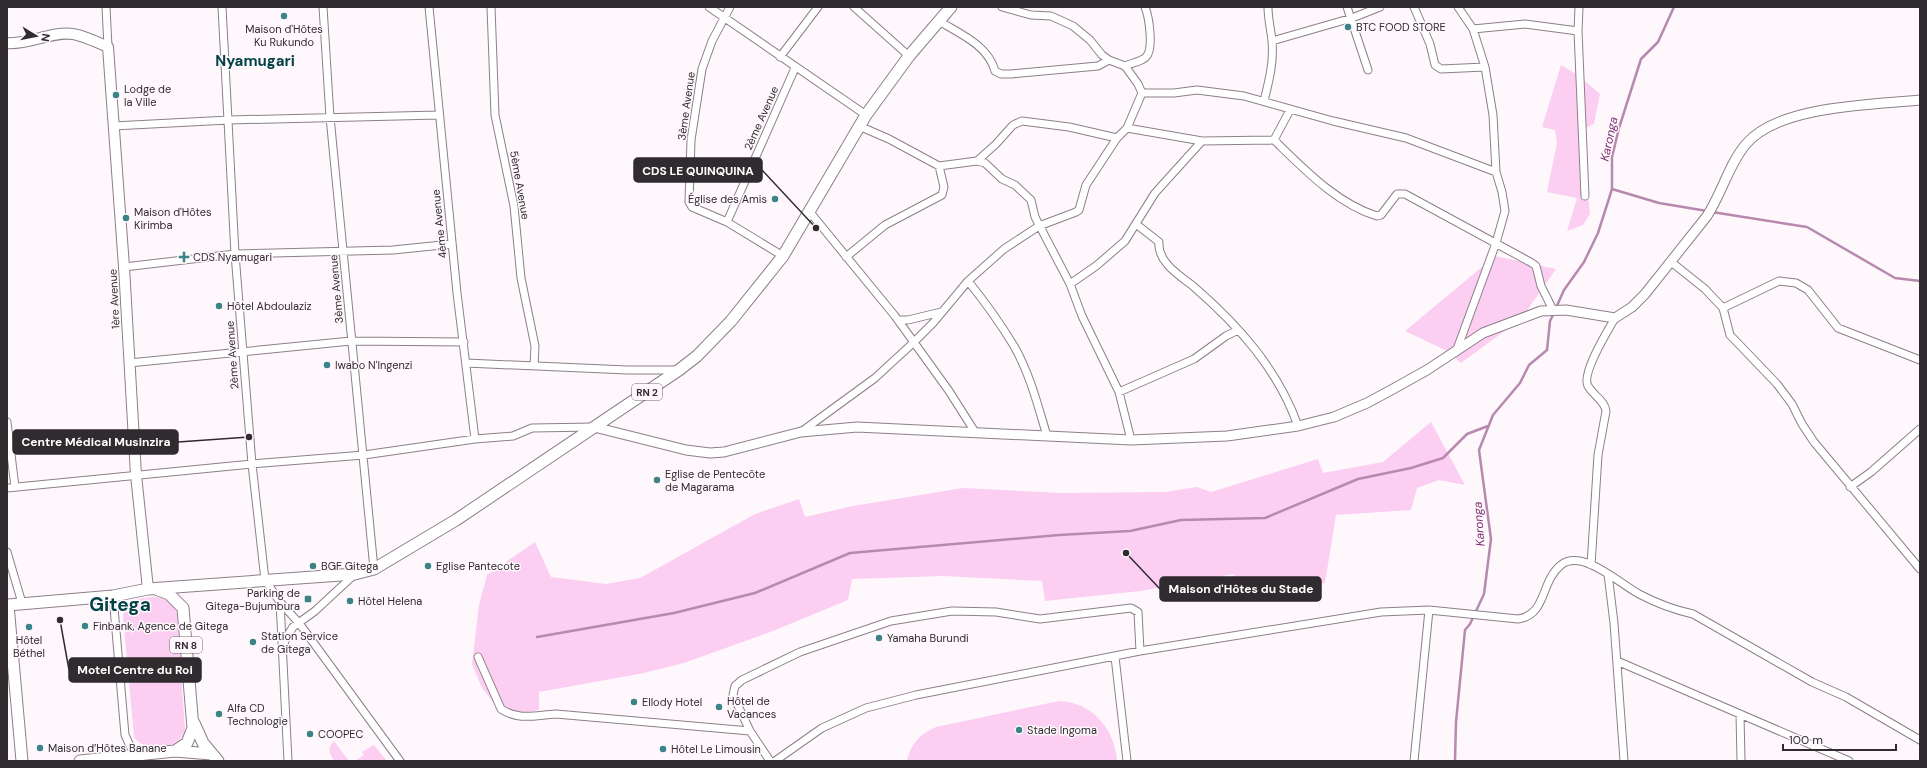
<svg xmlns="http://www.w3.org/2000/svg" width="1927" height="768" viewBox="0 0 1927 768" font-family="'DM Sans',sans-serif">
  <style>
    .green { fill: #fccef2 }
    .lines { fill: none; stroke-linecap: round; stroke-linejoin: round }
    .stream { stroke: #b889ae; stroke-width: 2.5 }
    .minor-casing { stroke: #8d7f8a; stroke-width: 9 }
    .tertiary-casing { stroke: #8d7f8a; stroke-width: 11 }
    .secondary-casing { stroke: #8d7f8a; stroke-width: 12 }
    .primary-casing { stroke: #8d7f8a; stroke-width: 13 }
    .minor { stroke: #fff; stroke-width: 7 }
    .tertiary { stroke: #fff; stroke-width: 9 }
    .secondary { stroke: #fff; stroke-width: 10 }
    .primary { stroke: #fff; stroke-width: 11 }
    .poi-dot { fill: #3b8387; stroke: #fef8fd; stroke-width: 1.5 }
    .labels { text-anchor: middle; stroke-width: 3; stroke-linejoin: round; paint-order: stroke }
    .shield { fill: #fef8fd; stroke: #6e686d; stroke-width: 1 }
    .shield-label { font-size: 10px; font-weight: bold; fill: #302b2f }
    .poi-label { font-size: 11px; fill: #302b2f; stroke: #fef8fd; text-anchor: start }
    .street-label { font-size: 11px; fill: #302b2f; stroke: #fef8fd }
    .water-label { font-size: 12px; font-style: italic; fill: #7d3272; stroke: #fef8fd }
    .district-label { font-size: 15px; font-weight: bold; fill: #004245; stroke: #fef8fd }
    .town-label { font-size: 19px; font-weight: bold; fill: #004245; stroke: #fef8fd }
    .leader { fill: none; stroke: #302b2f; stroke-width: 1.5 }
    .callout-dot { fill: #302b2f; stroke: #fef8fd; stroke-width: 1.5 }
    .callout { fill: #302b2f; stroke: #302b2f; stroke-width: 1.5 }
    .callout-label { font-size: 12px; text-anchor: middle; font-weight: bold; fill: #fff }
  </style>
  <rect width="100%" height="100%" fill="#fef8fd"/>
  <path class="green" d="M1561 65 1579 76 1600 94 1594 124 1581 130 1590 214 1583 225 1567 231 1577 198 1547 192 1557 143 1555 130 1542 127Z
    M1495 256 1556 269 1521 319 1461 363 1447 351 1405 331Z
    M1431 422 1465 485 1439 480 1417 488 1411 510 1336 515 1325 583 1241 593 1234 574 1141 591 1045 601 1042 581 943 576 852 579 848 600 773 631 684 663 644 673 539 692V710L520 713 497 707 482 688 472 664 479 605 487 575 535 542 551 577 606 584 640 578 755 514 799 499 805 517 853 506 963 488 1062 493 1165 492 1197 487 1211 492 1318 459 1323 473 1383 462Z
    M153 597C165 598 173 601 177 613L185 730C180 750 143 753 134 737L123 616C127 598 137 599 153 597Z
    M1059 701C1092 702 1115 729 1117 761H907C911 743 920 734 936 727Z
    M334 741 349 761H334C329 752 327 749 334 741Z
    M374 745 387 761H355L364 755 362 752Z"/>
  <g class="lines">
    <path class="stream" d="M1612 189 1659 203 1707 211
      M1712 212 1807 227 1895 278 1920 281
      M1556 308 1564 290 1584 262 1598 233 1612 189V157L1619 128 1641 59 1658 42 1674 7
      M537 637 674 613 755 593 850 553 1059 535 1130 531 1181 520 1265 518 1358 479 1411 468 1443 458 1467 434 1488 426
      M1455 761 1456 722 1465 630 1470 624 1484 594 1491 539 1479 450 1493 415 1520 383 1529 365 1547 350 1550 321 1554 313"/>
    <g class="minor-casing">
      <path id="minor" d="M106 7 108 47
        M222 7 235 254 252 464 265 580 280 602 288 761
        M323 7 330 117 374 569
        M429 7 457 293 475 439
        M491 7 495 115 514 206 521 278 535 346 534 365
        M709 7 866 115
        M730 7 712 41 702 69 691 140 689 202 692 207 727 222 783 256
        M854 7 909 56
        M1002 7 1031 15 1051 16 1073 26 1090 40 1102 55 1109 60
        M1347 7 1368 70
        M1414 7 1430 44 1435 65 1441 69 1485 67
        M1579 7 1578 31 1585 196
        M939 21C960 34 988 45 995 71L1001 74H1011L1098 66 1109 60 1125 66 1138 84 1142 93
        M1473 29 1525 24 1578 31
        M1272 41 1352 18 1380 7
        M780 57 818 7
        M1125 66C1131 63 1141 62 1146 57 1154 49 1149 17 1145 7
        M1264 101C1269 81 1274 62 1272 41 1271 30 1268 19 1268 7
        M113 126 229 120 439 115
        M859 126 889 139 939 166 977 161
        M1127 128 1202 141 1274 140C1303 168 1337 204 1377 216L1381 215 1397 194H1405L1532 263 1536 266 1541 286 1553 310
        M1117 138 1069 127 1022 121 1013 125 996 144 977 161 985 163 1002 179 1015 185 1031 200 1035 217 1070 284 1082 316 1119 392 1131 440
        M1274 140 1290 110
        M809 211 895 316 949 391 975 432
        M727 222 795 68
        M1136 224 1159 242C1157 262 1180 276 1193 286 1238 325 1278 369 1298 426
        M846 257 885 225 942 195 944 187 939 166
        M1670 261 1705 289 1723 308 1730 335 1777 384 1792 404 1802 424 1814 442 1920 569
        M124 267 235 254 393 250 452 244
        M968 281C985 302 1000 323 1014 346 1030 374 1038 406 1047 436
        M1070 284 1096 266 1125 241 1155 193 1202 141
        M1723 308 1779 281 1796 283 1808 290 1838 328 1920 360
        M898 320H908L941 312
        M1456 352 1496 243 1505 211 1502 192 1496 172 1493 115 1485 67 1473 29 1458 7
        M129 363 351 341 464 342
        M466 363 627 370H678
        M1119 392 1194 359 1226 336 1238 330
        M7 422 15 487
        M801 432 875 378 913 343 933 323 968 281 1004 249 1039 226 1076 212 1079 210 1086 185 1117 138 1127 128 1142 93H1174L1197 90 1244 96 1333 121 1406 138 1496 172
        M1850 487 1871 472 1920 429
        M7 488 252 464 364 455 475 439 513 436 532 428 594 427
        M7 552 22 603
        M1591 565 1598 455 1606 411C1605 401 1593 395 1588 386 1581 374 1608 330 1615 318
        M1608 574 1614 623 1624 761
        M113 596 125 735 131 748 142 753
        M280 602 299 623 400 761
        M283 647 286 638 293 627 315 611 355 574
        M478 657 501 709C519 721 536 715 556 714L750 731
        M1115 657 1127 761
        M1617 661 1849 761
        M1740 714 1741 761
        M770 761 750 731 733 695 735 686 742 680 800 652 891 621 952 611 996 612 1040 619 1131 608 1138 612 1140 651
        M775 761 822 728 866 708 916 695 1140 651 1381 612 1429 610 1518 619C1547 615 1540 582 1561 565 1582 548 1620 584 1639 594 1656 603 1675 610 1693 614L1812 682 1846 697 1920 740
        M1414 761 1429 610"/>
    </g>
    <g class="tertiary-casing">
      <path id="tertiary" d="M594 427 686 450 710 453 724 452 801 432 857 427 1131 440 1227 436 1298 426 1334 417 1367 403 1393 389 1427 370 1483 333 1541 311 1566 310 1615 318 1632 307 1645 294 1707 216C1722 193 1729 164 1746 144 1779 105 1872 105 1920 100"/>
    </g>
    <g class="secondary-casing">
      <path id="secondary" d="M7 43C29 45 51 31 73 34 84 36 97 42 108 47L124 267 136 475 148 589"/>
    </g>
    <g class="primary-casing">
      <path id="primary" d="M158 590 169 594 183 608 193 728 187 743 175 751
        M194 723 203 743 218 761
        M22 761 8 605 113 596 148 589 355 574 374 569 456 520 679 370 697 356 731 321 783 256 866 115 909 56 951 7
        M80 761 175 751 211 754"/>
    </g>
    <use href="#minor" class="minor"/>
    <use href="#tertiary" class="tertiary"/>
    <use href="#secondary" class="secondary"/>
    <use href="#primary" class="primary"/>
  </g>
  <g class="poi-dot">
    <circle cx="284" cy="16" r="4"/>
    <circle cx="1348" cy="27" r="4"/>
    <circle cx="116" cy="95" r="4"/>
    <circle cx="775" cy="199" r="4"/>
    <circle cx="126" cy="218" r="4"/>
    <path d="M182 251h4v4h4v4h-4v4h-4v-4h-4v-4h4z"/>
    <circle cx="219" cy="306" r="4"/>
    <circle cx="327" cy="365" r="4"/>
    <circle cx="657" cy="480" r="4"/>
    <circle cx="313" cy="566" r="4"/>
    <circle cx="428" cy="566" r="4"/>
    <rect x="304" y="595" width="8" height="8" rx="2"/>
    <circle cx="350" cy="601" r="4"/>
    <circle cx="85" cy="626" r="4"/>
    <circle cx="29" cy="627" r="4"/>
    <circle cx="879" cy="638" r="4"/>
    <circle cx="253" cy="642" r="4"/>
    <circle cx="634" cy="702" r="4"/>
    <circle cx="719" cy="707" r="4"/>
    <circle cx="219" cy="714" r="4"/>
    <circle cx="1019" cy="730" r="4"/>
    <circle cx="310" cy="734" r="4"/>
    <circle cx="40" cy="748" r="4"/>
    <circle cx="663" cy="749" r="4"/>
  </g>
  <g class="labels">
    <g class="shield">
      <rect x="632" y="384" width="30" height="16" rx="3"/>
      <rect x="170" y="637" width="32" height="16" rx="3"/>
    </g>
    <g class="shield-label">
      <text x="647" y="396">RN 2</text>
      <text x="186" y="649">RN 8</text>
    </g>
    <g class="poi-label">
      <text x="1356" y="31">BTC FOOD STORE</text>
      <text x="284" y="33" text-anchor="middle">Maison d'Hôtes<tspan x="284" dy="13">Ku Rukundo</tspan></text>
      <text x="124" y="93">Lodge de<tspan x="124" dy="13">la Ville</tspan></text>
      <text x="767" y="203" text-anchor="end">Église des Amis</text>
      <text x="134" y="216">Maison d'Hôtes<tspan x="134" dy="13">Kirimba</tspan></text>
      <text x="193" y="261">CDS Nyamugari</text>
      <text x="227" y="310">Hôtel Abdoulaziz</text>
      <text x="335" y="369">Iwabo N'Ingenzi</text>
      <text x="665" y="478">Eglise de Pentecôte<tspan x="665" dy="13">de Magarama</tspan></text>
      <text x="321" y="570">BGF Gitega</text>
      <text x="436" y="570">Eglise Pantecote</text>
      <text x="300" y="597" text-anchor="end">Parking de<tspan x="300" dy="13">Gitega-Bujumbura</tspan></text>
      <text x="358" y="605">Hôtel Helena</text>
      <text x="93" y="630">Finbank, Agence de Gitega</text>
      <text x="261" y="640">Station Service<tspan x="261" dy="13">de Gitega</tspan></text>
      <text x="887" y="642">Yamaha Burundi</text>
      <text x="29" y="644" text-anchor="middle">Hôtel<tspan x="29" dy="13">Béthel</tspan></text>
      <text x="727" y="705">Hôtel de<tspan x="727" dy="13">Vacances</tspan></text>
      <text x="642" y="706">Ellody Hotel</text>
      <text x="227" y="712">Alfa CD<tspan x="227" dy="13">Technologie</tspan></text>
      <text x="1027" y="734">Stade Ingoma</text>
      <text x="318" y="738">COOPEC</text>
      <text x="48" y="752">Maison d’Hôtes Banane</text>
      <text x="671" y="753">Hôtel Le Limousin</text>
    </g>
    <g class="street-label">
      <text transform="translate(686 106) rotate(-82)" y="4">3ème Avenue</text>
      <text transform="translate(761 118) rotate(-66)" y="4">2ème Avenue</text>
      <text transform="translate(520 185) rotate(80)" y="4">5ème Avenue</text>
      <text transform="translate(439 224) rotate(-96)" y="4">4ème Avenue</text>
      <text transform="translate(336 289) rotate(-95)" y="4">3ème Avenue</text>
      <text transform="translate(114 299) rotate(-93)" y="4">1ère Avenue</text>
      <text transform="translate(232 355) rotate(-94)" y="4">2ème Avenue</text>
    </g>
    <g class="water-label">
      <text transform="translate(1609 139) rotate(-78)" y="4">Karonga</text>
      <text transform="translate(1479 524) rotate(-94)" y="4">Karonga</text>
    </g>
    <g class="district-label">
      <text x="255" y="66">Nyamugari</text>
    </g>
    <g class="town-label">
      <text x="120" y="611">Gitega</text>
    </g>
  </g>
  <path class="leader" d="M816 228L762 170M249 437L178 442M1126 553L1160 589M60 620L69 670"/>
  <g class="callout-dot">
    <circle cx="816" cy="228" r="4"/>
    <circle cx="249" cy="437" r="4"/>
    <circle cx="1126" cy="553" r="4"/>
    <circle cx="60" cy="620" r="4"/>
  </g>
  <g class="callout">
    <rect x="634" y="158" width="128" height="24" rx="4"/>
    <rect x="13" y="430" width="165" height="24" rx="4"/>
    <rect x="1160" y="577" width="161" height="24" rx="4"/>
    <rect x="69" y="658" width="132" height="24" rx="4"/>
  </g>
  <g class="callout-label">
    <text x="698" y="175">CDS LE QUINQUINA</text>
    <text x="96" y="446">Centre Médical Musinzira</text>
    <text x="1241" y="593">Maison d'Hôtes du Stade</text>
    <text x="135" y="674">Motel Centre du Roi</text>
  </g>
  <rect width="1927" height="768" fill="none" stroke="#302b2f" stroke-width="16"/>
  <g transform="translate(36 36) rotate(100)" stroke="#fef8fd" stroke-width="3" paint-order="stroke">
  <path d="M0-3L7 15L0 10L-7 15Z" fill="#302b2f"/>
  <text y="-6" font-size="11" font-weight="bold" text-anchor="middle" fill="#302b2f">N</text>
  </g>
  <path d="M1783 744v6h113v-6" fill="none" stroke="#302b2f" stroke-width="2"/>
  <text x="1789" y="744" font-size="12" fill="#302b2f" stroke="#fef8fd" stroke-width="3" paint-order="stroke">100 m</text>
</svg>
